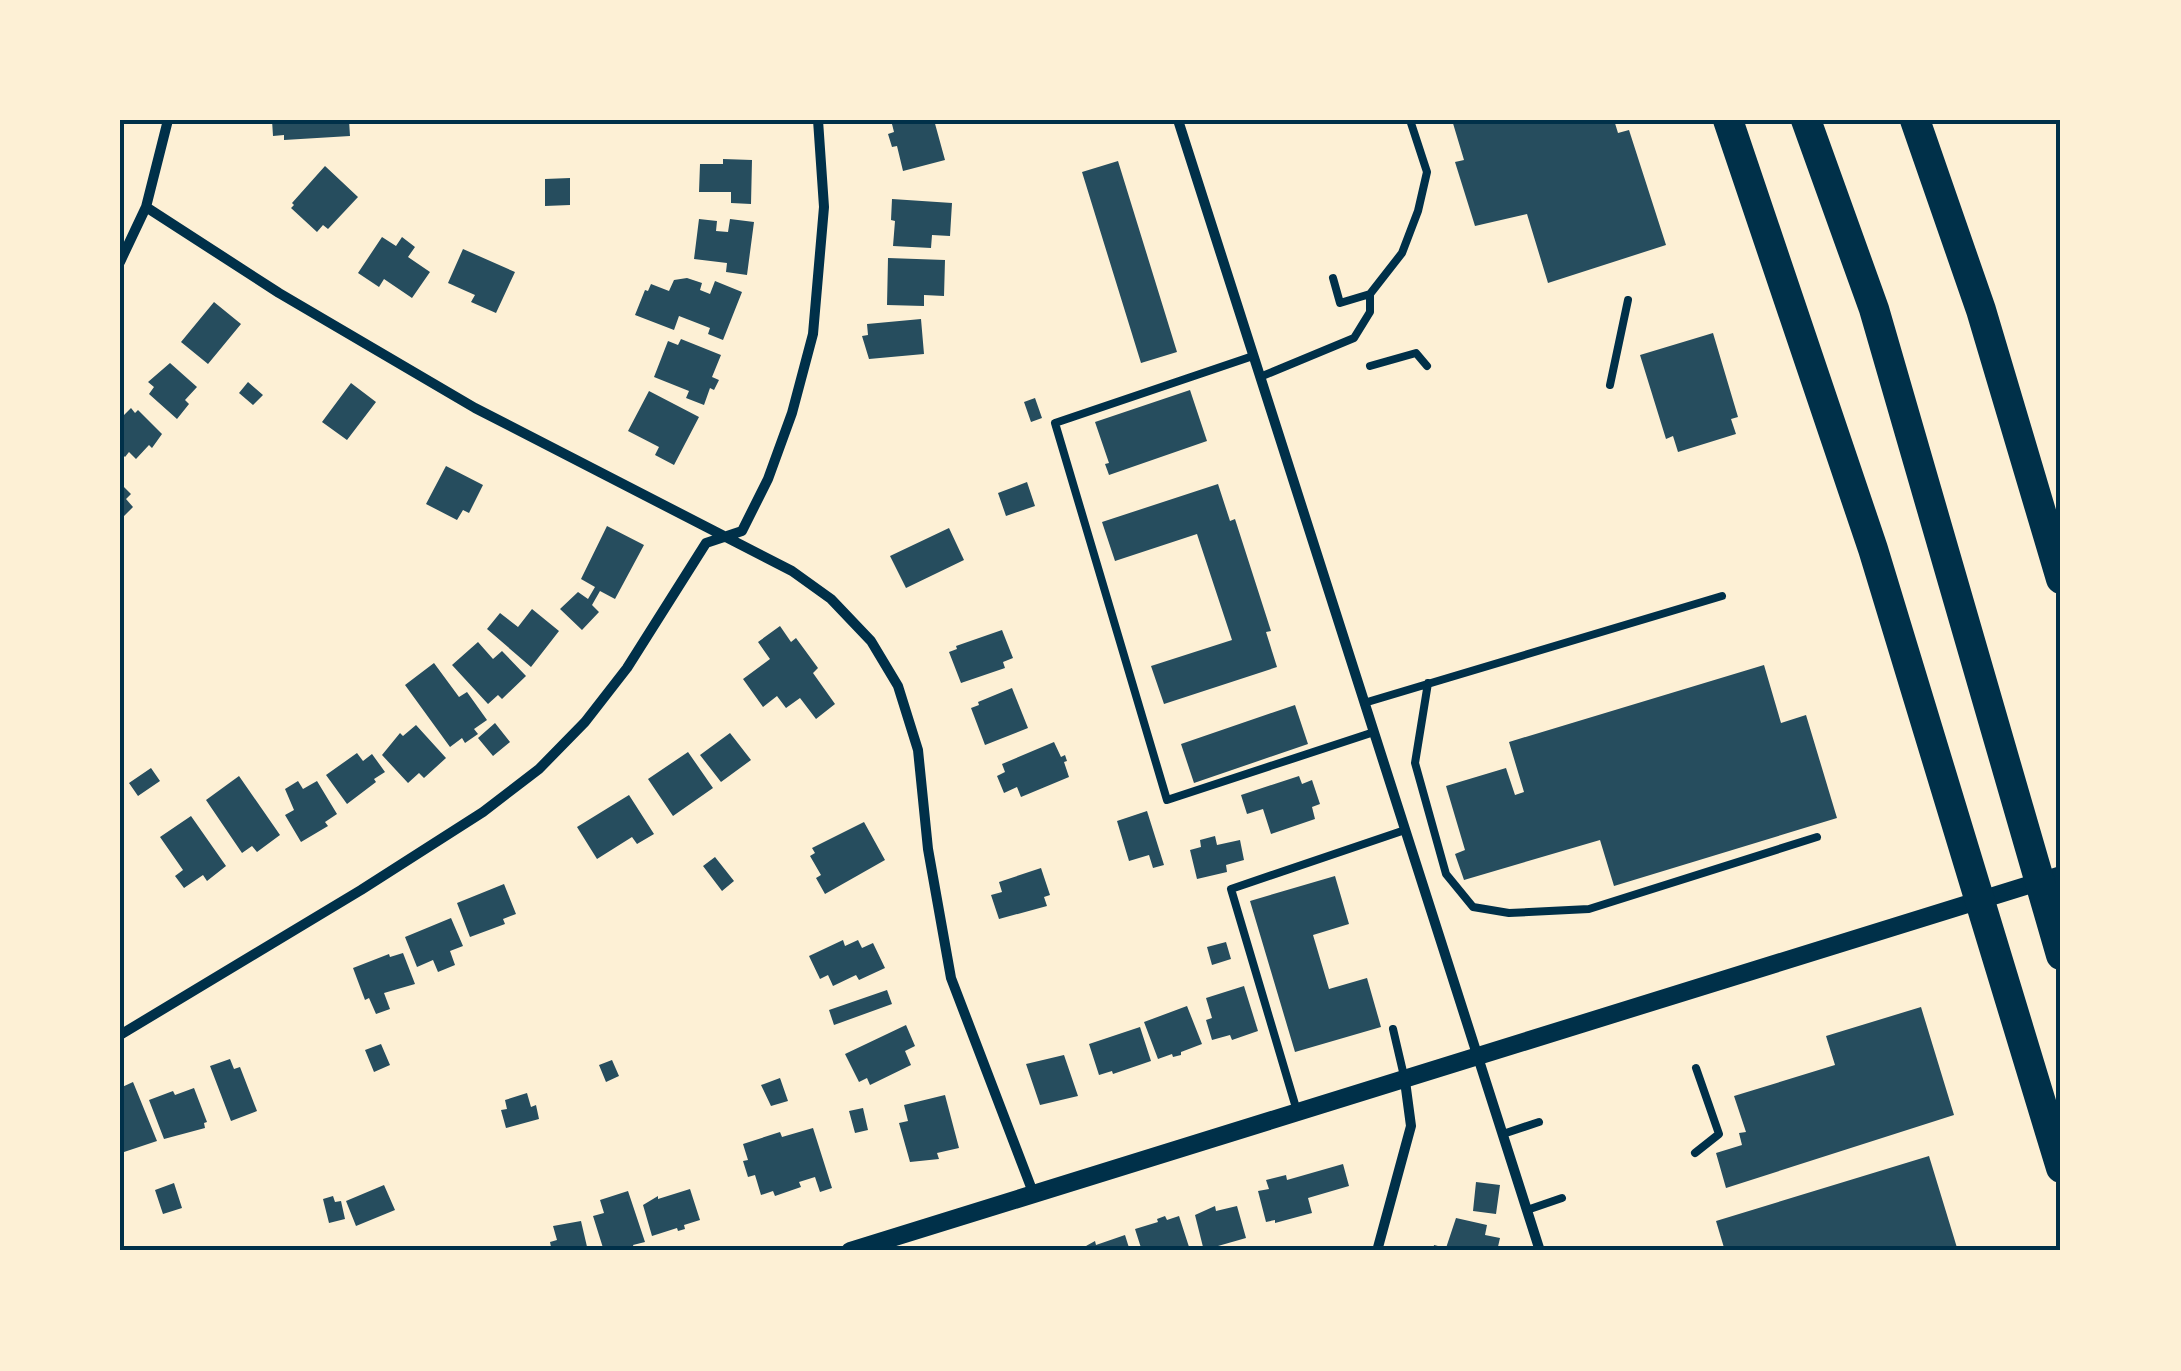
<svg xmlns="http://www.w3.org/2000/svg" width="2181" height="1371" viewBox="0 0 2181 1371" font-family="'Titillium Web',sans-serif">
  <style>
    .building { fill: #264d5e }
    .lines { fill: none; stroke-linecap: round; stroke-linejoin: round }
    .service { stroke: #003049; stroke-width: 8 }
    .minor { stroke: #003049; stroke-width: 10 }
    .tertiary { stroke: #003049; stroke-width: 18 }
    .motorway { stroke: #003049; stroke-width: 30 }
    .neatline { fill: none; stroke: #003049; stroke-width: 4 }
  </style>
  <rect width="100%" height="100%" fill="#fdf0d5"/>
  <path class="building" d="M272 120H349L350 136 284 140V135L273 136Z
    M891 120H934L945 160 903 171 897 146 892 147 888 134 894 132Z
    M1452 120H1614L1618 133 1629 130 1666 245 1548 283 1527 214 1475 226 1455 162 1464 160Z
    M723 159 752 160 751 204 731 203V192H699L700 164H723Z
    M1118 161 1177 352 1141 363 1082 172Z
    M325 166 358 197 328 229 323 225 317 232 291 208 294 205 292 203Z
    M570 178V205L545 206V179Z
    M892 199 952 203 950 236 932 235 931 248 893 246 895 221 891 220Z
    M699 219 717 221 716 231 728 232 730 219 754 222 747 275 726 272 727 263 694 259Z
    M382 237 396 246 402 237 415 247 408 257 430 272 412 298 384 279 379 287 358 273Z
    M463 249 515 272 496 313 471 302 475 295 448 283Z
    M888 258 945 260 944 296 924 295V306L887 305Z
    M687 278 702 283 700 290 710 294 715 281 742 292 723 340 708 334 710 328 679 316 674 330 635 315 645 290 648 291 651 284 669 291 674 280Z
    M214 302 241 324 208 364 181 342Z
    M921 319 924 354 869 359 862 336 868 335 867 324Z
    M1713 333 1738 417 1731 419 1736 434 1678 452 1673 436 1666 439 1640 355Z
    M681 339 721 355 712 377 719 380 714 390 710 388 704 405 686 398 689 391 654 377 668 341 678 345Z
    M170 363 197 387 185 400 189 404 177 419 149 394 154 387 148 382Z
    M248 382 263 395 253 405 239 393Z
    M351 383 376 402 347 440 322 422Z
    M1190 390 1207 441 1109 475 1105 464 1109 463 1095 422Z
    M649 391 699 417 674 465 655 455 659 447 628 431Z
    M1035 398 1042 418 1031 422 1024 402Z
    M131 408 135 413 138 410 162 434 152 448 149 445 136 459 129 452 125 457 120 452V419Z
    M446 466 483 485 469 513 463 510 457 520 426 504Z
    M1027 482 1035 506 1006 516 998 493Z
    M120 483 131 494 126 499 133 507 120 520Z
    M1218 484 1230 521 1235 519 1271 631 1266 632 1277 667 1164 704 1151 666 1232 640 1197 534 1115 561 1102 522Z
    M607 526 644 545 615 599 600 591 592 605 599 612 582 630 560 609 578 592 588 599 595 587 581 579Z
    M949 528 964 560 906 588 890 556Z
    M532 609 559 631 531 667 487 629 500 613 518 627Z
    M780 626 791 642 796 638 818 668 813 673 835 704 816 719 800 698 786 708 777 696 763 707 743 679 770 659 758 642Z
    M1002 630 1013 658 1003 662 1005 668 961 683 949 652 957 649 956 646Z
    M478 642 493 659 502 651 526 676 502 699 498 695 488 704 452 665Z
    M434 663 459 697 467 692 487 720 474 729 478 734 465 743 462 738 450 747 405 685Z
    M1764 665 1781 723 1806 715 1837 818 1614 886 1600 840 1464 880 1455 854 1465 850 1446 786 1506 768 1515 795 1524 792 1509 742Z
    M1012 688 1028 728 985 745 971 708 979 705 978 702Z
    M1295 705 1308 744 1194 783 1181 744Z
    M495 723 510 742 493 756 478 738Z
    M416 725 446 758 424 778 419 773 408 783 382 755 400 733 403 736Z
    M730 733 751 760 721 782 700 755Z
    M1054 742 1061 757 1065 755 1067 761 1064 762 1069 777 1021 797 1017 787 1004 793 997 776 1005 772 1002 764Z
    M688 752 713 788 673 816 648 779Z
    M357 753 363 761 372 754 385 772 374 779 376 782 347 804 326 775Z
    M151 768 160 781 138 796 129 783Z
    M239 776 280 835 257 852 252 846 242 853 206 800Z
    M1299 776 1302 784 1312 780 1320 804 1312 807 1315 819 1271 834 1263 809 1247 814 1241 795Z
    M298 781 303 789 317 781 337 814 325 822 328 826 301 842 285 815 294 810 285 789Z
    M629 795 654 834 637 844 632 837 597 859 577 827Z
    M1147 811 1164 865 1153 868 1149 855 1129 861 1117 821Z
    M191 816 226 866 207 881 203 875 184 888 175 876 183 870 160 837Z
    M864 822 885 860 825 894 816 878 821 875 810 856 815 853 812 848Z
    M1215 836 1217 845 1240 840 1244 860 1226 865 1227 872 1197 879 1190 850 1201 847 1200 840Z
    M715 857 734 881 722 891 703 866Z
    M1041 868 1050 895 1044 897 1047 906 999 919 991 895 1002 892 999 882Z
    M1335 876 1349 924 1313 935 1329 989 1367 978 1381 1027 1295 1052 1250 901Z
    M504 884 516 914 503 919 505 924 470 937 457 903Z
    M451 918 463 946 450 951 455 965 438 972 433 960 417 967 405 937Z
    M843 940 845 946 858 940 862 948 873 943 885 968 859 980 856 975 833 986 828 975 820 979 809 956Z
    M1226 942 1231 959 1212 965 1207 947Z
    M403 953 415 984 384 993 390 1009 376 1014 369 998 365 1000 353 968 389 954 390 957Z
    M1244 986 1258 1031 1232 1040 1230 1035 1212 1040 1206 1020 1212 1018 1206 998Z
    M887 990 892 1004 834 1025 829 1010Z
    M1187 1006 1202 1044 1181 1052V1055L1173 1057 1172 1054 1158 1059 1144 1022Z
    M1921 1007 1954 1115 1726 1188 1716 1153 1742 1145 1739 1133 1746 1132 1734 1096 1835 1065 1826 1036Z
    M906 1025 915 1046 905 1051 911 1065 870 1085 867 1078 859 1082 845 1054Z
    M1140 1027 1151 1061 1113 1074 1112 1071 1099 1075 1089 1044Z
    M381 1044 390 1065 374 1072 365 1050Z
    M1064 1055 1078 1096 1040 1105 1026 1064Z
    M230 1059 234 1069 240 1067 257 1111 231 1121 210 1066Z
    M612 1060 619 1076 606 1082 599 1065Z
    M780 1078 788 1101 771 1106 761 1085Z
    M133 1082 157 1141 121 1153 120 1088Z
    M194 1088 207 1122 204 1123 205 1128 164 1139 149 1100 173 1091 175 1095Z
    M527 1093 531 1107 536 1105 539 1119 506 1128 501 1110 507 1109 505 1100Z
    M945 1095 959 1148 937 1153 939 1159 910 1162 899 1123 908 1121 904 1105Z
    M863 1108 868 1130 855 1133 849 1111Z
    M813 1128 832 1188 820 1192 815 1177 799 1182 801 1187 775 1196 773 1191 761 1195 755 1175 748 1177 743 1161 748 1160 743 1144 780 1132 782 1137Z
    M1929 1156 1958 1251H1725L1716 1221Z
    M1343 1164 1349 1186 1308 1198 1312 1213 1275 1223V1220L1266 1222 1258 1191 1269 1189 1266 1180 1286 1175 1287 1180Z
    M1476 1182 1500 1185 1496 1214 1473 1211Z
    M174 1183 182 1208 163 1214 155 1190Z
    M384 1185 395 1210 356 1226 346 1201Z
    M690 1189 700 1220 684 1225 685 1229 678 1231 677 1228 652 1236 643 1205 658 1196V1199Z
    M628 1191 645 1242 633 1245 635 1251H604L593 1216 604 1213 600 1200Z
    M333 1196 335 1202 341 1201 345 1219 329 1223 323 1199Z
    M1215 1206 1216 1211 1237 1206 1246 1238 1218 1246 1219 1251H1204L1195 1215Z
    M1165 1216 1167 1220 1179 1216 1190 1250 1142 1251 1135 1229 1158 1222 1157 1219Z
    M1456 1218 1487 1225 1485 1235 1500 1238 1497 1251H1433L1434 1245 1446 1248Z
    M581 1221 588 1251H540L551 1247 550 1242 557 1240 553 1226Z
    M1125 1235 1130 1251H1077L1095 1241 1096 1245Z"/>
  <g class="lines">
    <path class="service" d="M1333 278 1340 303 1370 294 1402 253 1418 211 1427 172 1410 120
      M1253 356 1055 423 1167 800 1374 732
      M1370 366 1416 353 1427 366
      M1260 377 1354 338 1370 312V294
      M1610 385 1628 300
      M1428 683 1415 763 1446 874 1473 907 1509 913 1589 909 1817 837
      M1364 703 1722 596
      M1393 1029 1404 1076
      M1297 1111 1231 889 1405 830
      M1503 1134 1539 1122
      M1695 1153 1719 1134 1696 1068
      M1527 1210 1562 1198"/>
    <path class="minor" d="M1178 120 1540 1251
      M146 207 279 293 475 408 792 571 831 599 871 641 898 686 918 750 928 849 951 978 1034 1195
      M120 262 146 207 168 120
      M120 1035 361 890 483 812 539 769 585 722 627 668 706 543 742 531 768 479 792 413 813 334 824 207 818 120
      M1377 1251 1411 1126 1405 1081"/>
    <path class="tertiary" d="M850 1251 2061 875"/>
    <path class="motorway" d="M1728 120 1873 549 2061 1168
      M1806 120 1874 309 2061 955
      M1915 120 1981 310 2061 579"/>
  </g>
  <rect width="2181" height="1371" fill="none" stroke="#fdf0d5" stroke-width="245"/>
  <rect x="122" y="122" width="1936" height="1126" class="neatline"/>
</svg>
